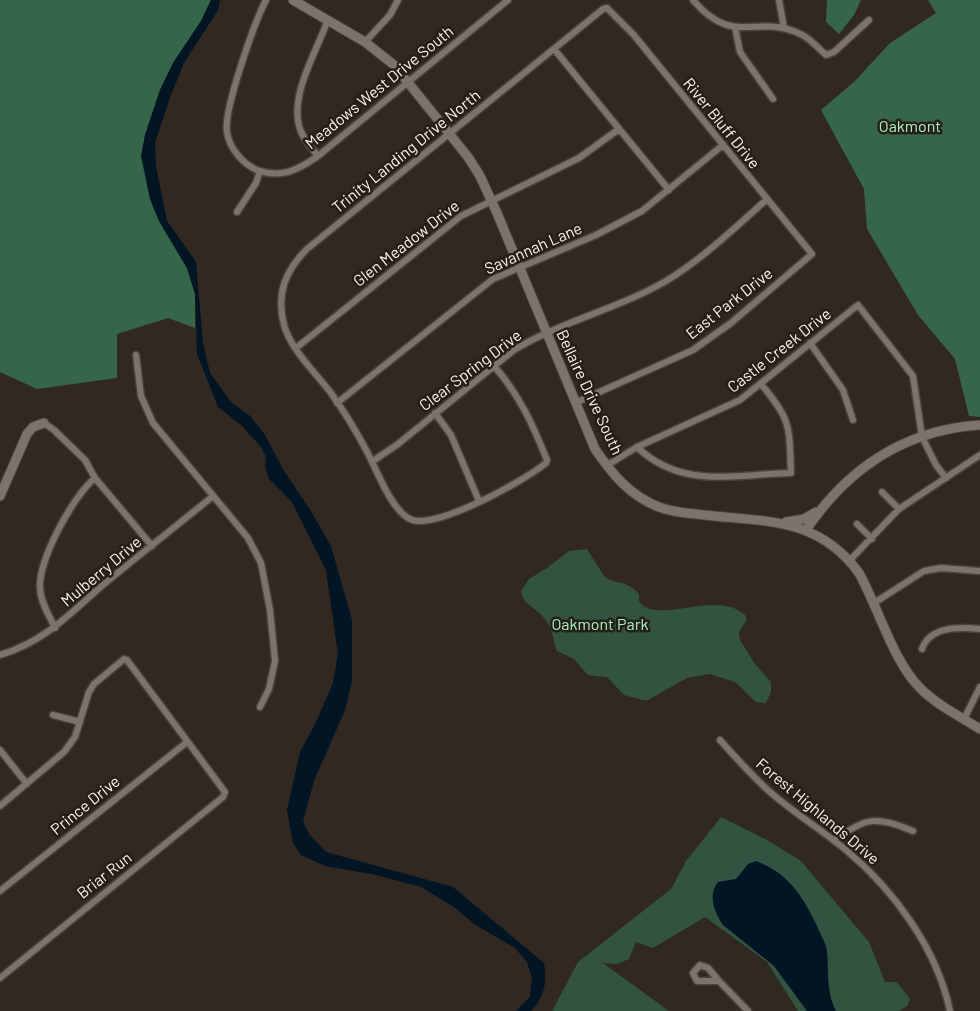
<svg xmlns="http://www.w3.org/2000/svg" width="980" height="1011" viewBox="0 0 980 1011" font-family="Barlow,sans-serif">
  <style>
    .green { fill: #32533f }
    .forest { fill: #36664a }
    .water { fill: #011524 }
    .lines { fill: none; stroke-linecap: round; stroke-linejoin: round }
    .street-casing { stroke: #4a433d; stroke-width: 9 }
    .secondary-casing { stroke: #4a433d; stroke-width: 11 }
    .street { stroke: #7d736b; stroke-width: 6 }
    .secondary { stroke: #7d736b; stroke-width: 9 }
    .labels { text-anchor: middle; stroke-width: 5; stroke-linejoin: round; paint-order: stroke }
    .street-label { font-size: 16px; fill: #f9f3ef; stroke: #261f18 }
    .park-label { font-size: 16px; fill: #a6f2c2; stroke: #261f18 }
  </style>
  <rect width="100%" height="100%" fill="#302821"/>
  <path class="green" d="M587 549 604 576C614 585 626 579 639 594V601C656 627 717 587 746 616V621L739 632 740 640 755 664 771 682V692L766 703 756 702 735 682 710 674 687 678 648 700H643L624 695 607 677 588 675 574 659 557 651C552 636 552 623 538 612 530 605 522 602 521 591L529 579 547 568 569 551Z
    M721 817 767 840 801 861 869 942 885 982H897L910 999 907 1006 899 1011H798L767 962 705 917 653 948 636 942 629 959 617 964 603 963 669 1011H552L578 962 671 889 686 861Z"/>
  <path class="forest" d="M0 0H211L201 21 173 63 160 90 145 135 142 156 150 199 159 221 187 268 195 294V328L168 318 117 334V378L37 389 0 372Z
    M827 0H861L854 15 839 34 826 22Z
    M928 0H980V417L969 416 955 359 918 315 867 229 864 189 821 110 855 81 890 43 936 13Z"/>
  <path class="water" d="M211 0H220L218 10 184 63 171 95 155 143 156 167 167 221 196 262 203 343 210 373 231 402 250 416 265 435 284 471 309 508 331 546 352 620V681L345 710 314 781 303 821 309 834 326 852 453 887 544 963C547 982 545 996 531 1011H516L530 997 532 978 527 962 515 948 474 924 454 907 421 887 376 875 325 866 301 855 293 843 287 810 300 752 315 724 333 683 338 654 326 570 292 502 269 479 265 467 266 457 261 447 241 425 218 407 197 354 195 294 187 268 159 221 150 199 141 156 145 135 160 90 173 63 201 21Z
    M756 861C788 873 803 896 817 926 820 934 826 943 827 951 829 973 826 991 836 1011H807L774 966 723 925C715 913 707 896 718 882L736 879 748 864Z"/>
  <g class="lines">
    <g class="street-casing">
      <path id="street" d="M266 0C255 21 223 111 227 132 229 148 243 164 257 170 281 179 298 170 318 156L508 0
        M693 0C733 47 755 15 796 32 809 37 816 46 826 55L834 52 869 20
        M779 0 784 28
        M735 27 740 52 773 99
        M365 42 390 15 398 0
        M554 49 669 190
        M318 156C311 147 302 138 299 126 291 92 316 53 327 22
        M237 212 256 183 260 171
        M810 343 843 390 853 420
        M296 348 461 216 579 158 619 129
        M136 355 141 396 153 423 248 538 261 563 270 610 275 661 269 689 260 707
        M494 366C519 394 533 425 547 460L546 463C524 481 439 528 412 520 391 512 376 467 365 448 355 429 343 410 331 393 315 372 291 350 284 325 276 294 285 271 307 249L603 9 607 8 633 34 812 254 731 323 693 350 575 403
        M337 403 493 279 596 235 642 211 723 145
        M435 413 451 435 479 501
        M44 423 54 430 85 460 95 478 152 546
        M637 447C682 490 735 474 791 473 789 426 792 421 761 384
        M373 461 398 444 514 350C562 321 618 309 666 281 701 260 736 227 766 200
        M606 466 637 447 740 400 858 305 913 376 922 437 936 465 946 478
        M882 492 899 509
        M857 524 872 539
        M849 561 899 509 980 455
        M874 603 924 571 941 568 980 571
        M55 628C49 615 41 603 40 589 38 560 73 496 95 478
        M922 649C930 626 959 627 980 629
        M0 655C41 643 67 617 97 590 135 558 174 528 213 496
        M53 715 80 722
        M964 719 980 687
        M720 740C736 758 752 776 770 792 794 813 822 830 846 850 894 890 937 949 950 1011
        M0 750 27 784
        M0 806 64 752 75 737 89 692 94 684 124 659 127 660 225 792 223 797 0 978
        M833 840C869 818 872 815 913 831
        M0 891 187 742
        M700 965 708 968 719 981H697L693 973Z
        M719 981 748 1011"/>
    </g>
    <g class="secondary-casing">
      <path id="secondary" d="M293 0 365 42 394 65 468 157 480 176 497 213 595 449C612 474 630 496 659 507 674 513 689 513 704 515 766 522 818 517 859 573 878 607 893 661 920 688 937 705 959 716 980 729
        M0 496 27 434 33 427 44 423
        M786 522 804 519 816 512
        M806 530C848 468 904 430 980 425"/>
    </g>
    <use href="#street" class="street"/>
    <use href="#secondary" class="secondary"/>
  </g>
  <g class="labels">
    <g class="street-label">
      <text transform="translate(379 87) rotate(-39)" y="6">Meadows West Drive South</text>
      <text transform="translate(722 123) rotate(51)" y="6">River Bluff Drive</text>
      <text transform="translate(406 151) rotate(-39)" y="6">Trinity Landing Drive North</text>
      <text transform="translate(406 243) rotate(-38)" y="6">Glen Meadow Drive</text>
      <text transform="translate(533 248) rotate(-24)" y="6">Savannah Lane</text>
      <text transform="translate(729 303) rotate(-38)" y="6">East Park Drive</text>
      <text transform="translate(779 350) rotate(-38)" y="6">Castle Creek Drive</text>
      <text transform="translate(470 370) rotate(-37)" y="6">Clear Spring Drive</text>
      <text transform="translate(590 392) rotate(65)" y="6">Bellaire Drive South</text>
      <text transform="translate(101 571) rotate(-40)" y="6">Mulberry Drive</text>
      <text transform="translate(85 805) rotate(-39)" y="6">Prince Drive</text>
      <text transform="translate(818 811) rotate(40)" y="6">Forest Highlands Drive</text>
      <text transform="translate(104 875) rotate(-38)" y="6">Briar Run</text>
    </g>
    <g class="park-label">
      <text x="910" y="132">Oakmont</text>
      <text x="600" y="630">Oakmont Park</text>
    </g>
  </g>
</svg>
